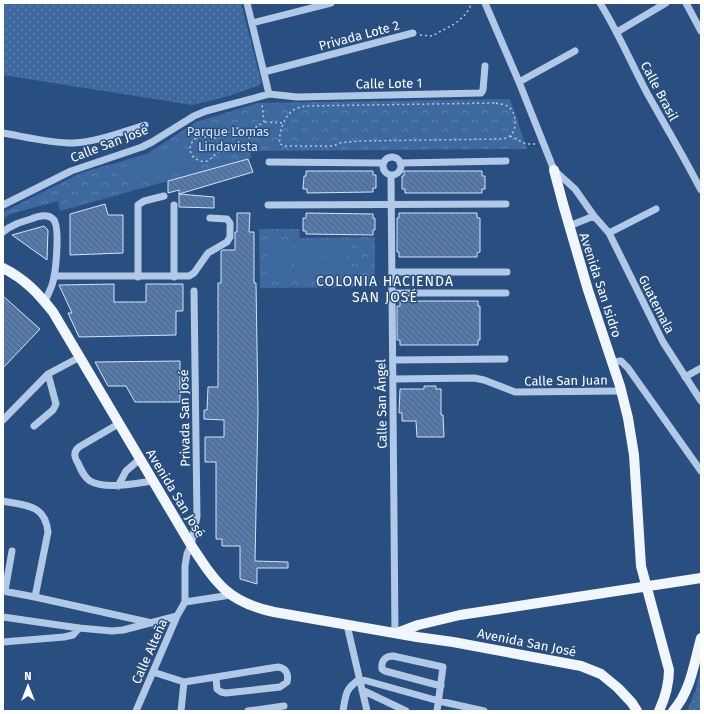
<svg xmlns="http://www.w3.org/2000/svg" width="704" height="714" viewBox="0 0 704 714" font-family="'Fira Sans',sans-serif">
  <style>
    .grass { fill: url(#grass-dots) }
    .park { fill: url(#park-crowns) }
    .pitch { fill: #3e699e }
    .building { fill: url(#building-back-hatch); stroke: #d4e3f5 }
    .lines { fill: none; stroke-linecap: round; stroke-linejoin: round }
    .path { stroke: #b1c9e6; stroke-width: 1.5; stroke-dasharray: 2 3; stroke-linecap: butt }
    .minor { stroke: #b1c9e6; stroke-width: 7 }
    .major { stroke: #f1f6fd; stroke-width: 10 }
    .labels { text-anchor: middle; stroke-width: 3; stroke-linejoin: round; paint-order: stroke }
    .street-label { font-size: 13px; fill: #fff; stroke: #294f81 }
    .park-label { font-size: 13px; fill: #d4e3f5; stroke: #294f81 }
    .neighbourhood-label { font-size: 14px; letter-spacing: 1px; fill: #fff; stroke: #294f81 }
  </style>
  <defs>
    <pattern id="grass-dots" width="8" height="8" patternUnits="userSpaceOnUse"><rect width="8" height="8" fill="#3e699e"/><path d="M2 2h.1M6 6h.1" fill="none" stroke="#5b80ad" stroke-width="1.8" stroke-linecap="round"/></pattern>
    <pattern id="park-crowns" width="20" height="18" patternUnits="userSpaceOnUse"><rect width="20" height="18" fill="#3e699e"/><path d="M2 6a3 3 0 1 1 6 0M12 15a3 3 0 1 1 6 0" fill="none" stroke="#5b80ad"/></pattern>
    <pattern id="building-back-hatch" width="6" height="6" patternUnits="userSpaceOnUse"><rect width="6" height="6" fill="#567bab"/><path d="M-1 5l2 2M0 0l6 6M5-1l2 2" fill="none" stroke="#51647c"/></pattern>
  </defs>
  <rect width="100%" height="100%" fill="#294f81"/>
  <path class="grass" d="M3 3H241L261 81 260 85 226 97 192 105 3 75Z
    M701 666V711H687L696 689Z"/>
  <path class="park" d="M510 99 527 149 251 151V158L60 211 58 201 10 214 3 219V212L83 172 145 155 196 122 258 103Z
    M259 229H299L300 238 375 237V287L260 288Z"/>
  <path class="pitch" d="M183 144 189 166 131 183 125 160Z
    M267 240H291V277H267Z
    M295 243H319V280H295Z
    M323 243H347V280H323Z"/>
  <path class="building" d="M248 159 253 172 179 194V190L168 193V181Z
    M306 171H373V175H376V188H373V192L307 193V189H303L304 176H306Z
    M404 171H482V176H485V189H482V193H405V189H402V176H404Z
    M179 194 214 197V208L179 207Z
    M105 204 108 215H123V253L70 255V214Z
    M237 213H250L249 232H254V283H256L258 411 255 561 288 562V568H257V584L240 579V546H222V539H216V462H205V437H224V420L204 419V410H207L208 387H218V283H221V251L223 250H235V232H237Z
    M306 213 373 214V218H375V230H373V235L306 234V231H303V218H306Z
    M399 213H477V218H480V252L477 253V257H399V252H397V218H399Z
    M44 226 48 230 47 260 12 235Z
    M114 284V302H146V284H183V311H176V335L79 337 68 313H72L59 285Z
    M3 296 40 329 3 368Z
    M400 301H478V306H480V340H478V345H400V340H397V306H400Z
    M180 361V402H135L126 386H108L95 362Z
    M424 386H436V389H441V415H443L444 437H417L416 421H402V413H399L400 389H424Z"/>
  <g class="lines">
    <path class="path" d="M420 35 432 36 456 23 466 14 472 3
      M496 103C500 104 505 104 509 107 516 113 517 126 512 134 510 137 506 138 503 139L358 141 340 143 333 146H285L280 144C278 134 284 117 292 111 296 108 301 107 305 106Z
      M265 122 283 123
      M237 128C241 129 245 130 247 134 249 136 250 140 249 143 247 157 226 148 217 153 213 156 211 159 207 161 195 164 184 150 194 140 200 134 208 138 215 138 222 138 228 130 237 128Z
      M247 133 264 122 262 104
      M510 136 526 144H536"/>
    <path class="minor" d="M247 3 269 94
      M485 3 519 82 554 170 575 189 594 216 609 233 663 342 701 401
      M600 3C618 32 631 63 647 93 665 125 684 157 701 190
      M686 3 701 31
      M252 23 331 3
      M617 32 666 3
      M264 72 413 33
      M519 82 575 51
      M3 133C26 137 50 143 73 143 97 142 122 132 145 125
      M383 166a9 9 0 1 1 18 0a9 9 0 1 1-18 0Z
      M269 162 383 163
      M400 163 506 161
      M391 175 395 634
      M3 205 71 171 142 147 152 142 194 116 206 111 269 94 297 97 481 93 483 90 485 66
      M268 205 506 204
      M569 226 594 216
      M3 232C11 225 21 222 31 219 38 216 48 213 54 220 60 229 56 274 52 285 50 291 47 296 45 302
      M609 233 656 209
      M392 272H507
      M54 276H189L194 273 208 253 227 242 230 237V223L227 219 210 218
      M138 277V205L144 201 164 196
      M174 277V205
      M392 293H506
      M393 360 505 359
      M612 362 621 361 628 368 701 471
      M685 377 701 368
      M393 379 474 378 484 380 515 392 621 391
      M3 420 48 374 80 357
      M120 423 79 447C73 452 74 457 78 463 81 470 84 477 90 481 106 490 136 483 153 481
      M34 426 53 410 56 404 48 374
      M118 486 126 471 140 459
      M3 501C26 506 45 504 48 532L35 597 152 623
      M3 591 35 597
      M5 591 12 551
      M185 602 231 595
      M3 617 79 628 112 631 123 630 177 616
      M347 625 367 711
      M3 642 64 637 73 635 79 628
      M278 667C286 668 289 674 287 682L280 687 226 693 221 692 217 689 216 677Z
      M153 672 184 682 181 711
      M184 682 216 677
      M362 690 406 711
      M136 711 177 616 185 602V566L187 554 191 545 197 517 194 291
      M248 711 284 706
      M343 711C346 694 345 689 360 679L439 701 484 711
      M437 711C439 696 441 681 443 667L393 656C385 656 381 661 382 669L385 671 441 686"/>
    <path class="major" d="M554 170 563 204 588 290 620 386 628 418 634 455 641 566 669 670C669 685 665 698 659 711
      M3 268C25 279 38 293 53 312L191 545C216 583 227 602 274 612L417 637 453 642 581 666 601 674 618 688 632 703 637 711
      M397 633 418 625 460 615 701 578
      M673 711C691 691 694 663 701 638"/>
  </g>
  <g class="labels">
    <g class="street-label">
      <text transform="translate(359 35) rotate(-15)" y="5">Privada Lote 2</text>
      <text transform="translate(389 83) rotate(-1)" y="5">Calle Lote 1</text>
      <text transform="translate(660 91) rotate(62)" y="5">Calle Brasil</text>
      <text transform="translate(109 143) rotate(-21)" y="5">Calle San José</text>
      <text transform="translate(601 285) rotate(72)" y="5">Avenida San Isidro</text>
      <text transform="translate(657 304) rotate(63)" y="5">Guatemala</text>
      <text transform="translate(566 380) rotate(-1)" y="5">Calle San Juan</text>
      <text transform="translate(381 404) rotate(-91)" y="5">Calle San Ángel</text>
      <text transform="translate(184 418) rotate(-91)" y="5">Privada San José</text>
      <text transform="translate(176 493) rotate(59)" y="5">Avenida San José</text>
      <text transform="translate(527 642) rotate(11)" y="5">Avenida San José</text>
      <text transform="translate(149 651) rotate(-66)" y="5">Calle Alteña</text>
    </g>
    <g class="park-label">
      <text x="228" y="136">Parque Lomas<tspan x="228" dy="15">Lindavista</tspan></text>
    </g>
    <g class="neighbourhood-label">
      <text x="385" y="286">COLONIA HACIENDA<tspan x="385" dy="16">SAN JOSÉ</tspan></text>
    </g>
  </g>
  <rect width="704" height="714" fill="none" stroke="#ffffff" stroke-width="8"/>
  <g transform="translate(28 686)" stroke="#294f81" stroke-width="3" paint-order="stroke">
  <path d="M0-3L7 15L0 10L-7 15Z" fill="#ffffff"/>
  <text y="-6" font-size="11" font-weight="bold" text-anchor="middle" fill="#ffffff">N</text>
  </g>
</svg>
